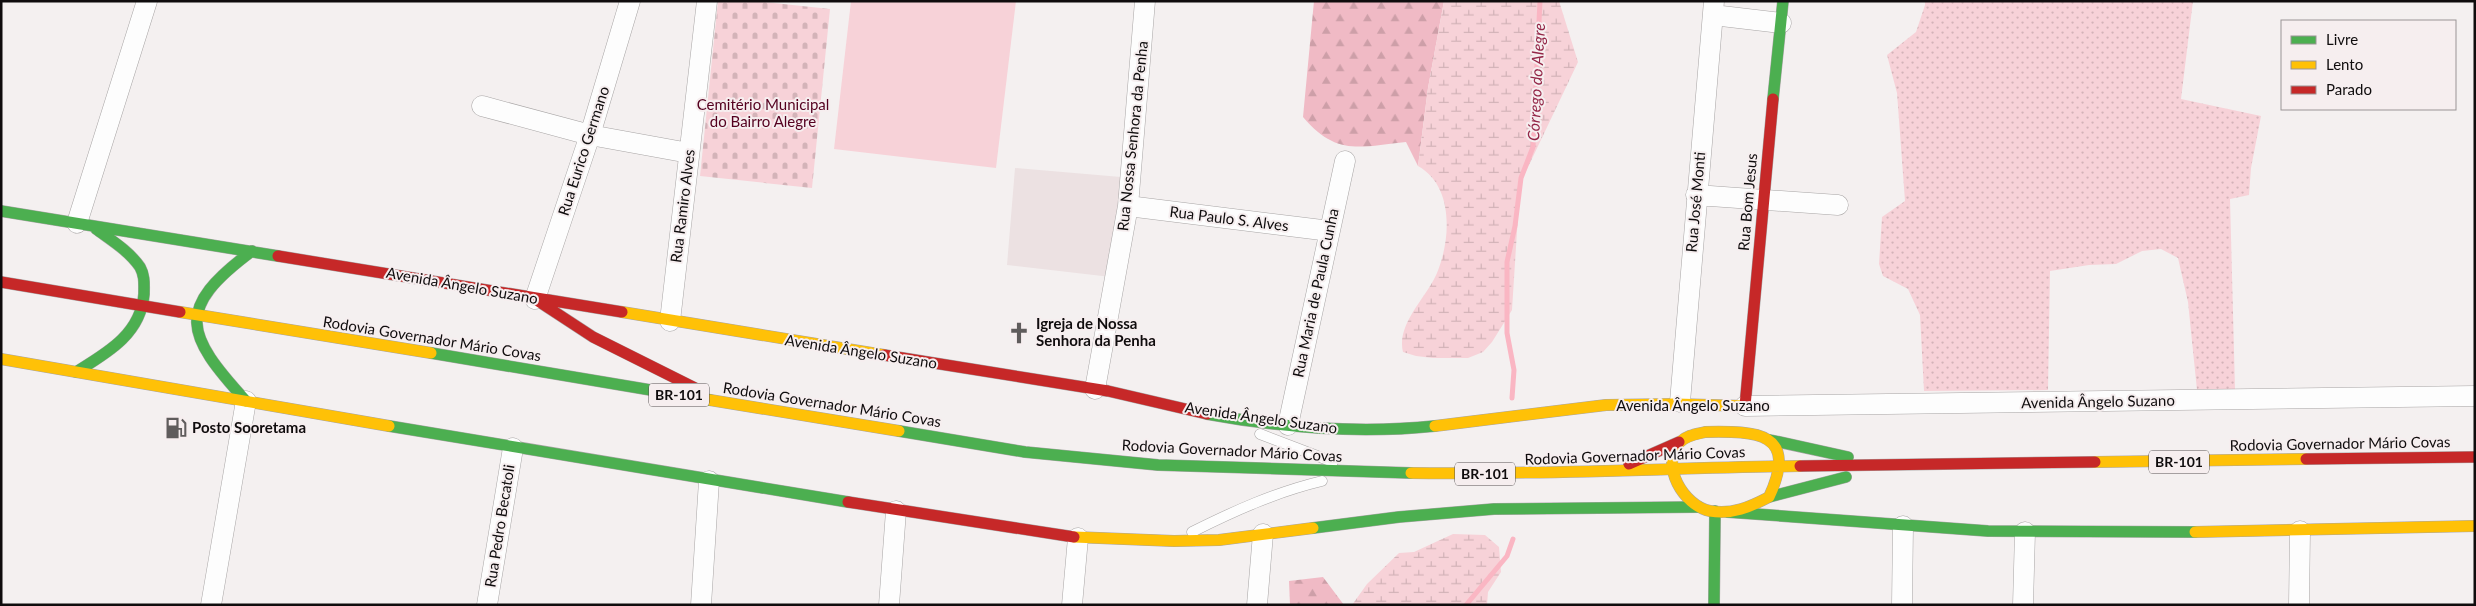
<svg xmlns="http://www.w3.org/2000/svg" width="2476" height="606" viewBox="0 0 2476 606" font-family="Lato,sans-serif">
  <style>
    .built { fill: #ece1e2 }
    .grass { fill: url(#grass-dots) }
    .forest { fill: url(#forest-firs) }
    .wetland { fill: url(#wetland-marsh) }
    .cemetery { fill: url(#cemetery-stones) }
    .pitch { fill: #f7d2d8 }
    .lines { fill: none; stroke-linecap: round; stroke-linejoin: round }
    .stream { stroke: #fab6c3; stroke-width: 5 }
    .lane-casing { stroke: #a8a5a5; stroke-width: 11 }
    .street-casing { stroke: #a8a5a5; stroke-width: 21 }
    .fast-casing { stroke: #a8a5a5; stroke-width: 12 }
    .slow-casing { stroke: #a8a5a5; stroke-width: 12 }
    .jam-casing { stroke: #a8a5a5; stroke-width: 12 }
    .lane { stroke: #fdfdfd; stroke-width: 10 }
    .street { stroke: #fdfdfd; stroke-width: 20 }
    .fast { stroke: #4caf50; stroke-width: 11 }
    .slow { stroke: #ffc107; stroke-width: 11 }
    .jam { stroke: #c62828; stroke-width: 11 }
    .labels { text-anchor: middle; stroke-width: 4; stroke-linejoin: round; paint-order: stroke }
    .shield { fill: #f6eeef; stroke: #545051; stroke-width: 1 }
    .shield-label { font-size: 14px; font-weight: bold; fill: #0f0c0d }
    .park-label { font-size: 15px; fill: #54001f; stroke: #f6eeef }
    .street-label { font-size: 15px; fill: #0f0c0d; stroke: #f6eeef }
    .poi-label { font-size: 15px; font-weight: bold; fill: #0f0c0d; stroke: #f6eeef; text-anchor: start }
    .water-label { font-size: 16px; font-style: italic; fill: #932647; stroke: #f6eeef }
  </style>
  <defs>
    <pattern id="grass-dots" width="8" height="8" patternUnits="userSpaceOnUse" patternTransform="scale(1.25)"><rect width="8" height="8" fill="#f7d2d8"/><path d="M2 2h.1M6 6h.1" fill="none" stroke="#d3b3b8" stroke-width="1.8" stroke-linecap="round"/></pattern>
    <pattern id="forest-firs" width="22" height="20" patternUnits="userSpaceOnUse" patternTransform="scale(1.25)"><rect width="22" height="20" fill="#f0bac5"/><path d="M5 1l3.5 6h-7zM16 11l3.5 6h-7z" fill="#cd9fa8"/></pattern>
    <pattern id="wetland-marsh" width="20" height="14" patternUnits="userSpaceOnUse" patternTransform="scale(1.25)"><rect width="20" height="14" fill="#f7d2d8"/><path d="M1 5h8M5 5V1M11 12h8M15 12V8" fill="none" stroke="#d3b3b8"/></pattern>
    <pattern id="cemetery-stones" width="16" height="16" patternUnits="userSpaceOnUse" patternTransform="scale(1.25)"><rect width="16" height="16" fill="#f7d2d8"/><path d="M2 7V4a2 2 0 0 1 4 0v3zM10 15v-3a2 2 0 0 1 4 0v3z" fill="#d3b3b8"/></pattern>
  </defs>
  <rect width="100%" height="100%" fill="#f4f0f0"/>
  <path class="built" d="M1015 168 1121 177 1111 277 1007 265Z"/>
  <path class="grass" d="M1925 1H2193L2181 99 2261 116 2251 168 2249 195 2230 199 2235 389 2197 390 2188 302 2178 258 2161 249 2142 251 2116 264 2089 265 2050 271 2048 390 1924 391 1920 315 1908 289 1883 276 1879 264 1882 217 1905 201 1897 93 1887 55 1916 32 1925 5Z"/>
  <path class="forest" d="M1314 1H1444L1428 88 1418 166 1406 142C1359 147 1336 156 1303 117Z
    M1323 577 1344 605H1290L1289 581Z"/>
  <path class="wetland" d="M1444 1H1559L1578 62 1520 184 1512 310 1492 342 1483 352 1468 358H1433L1416 356 1403 352C1396 324 1427 297 1437 273 1451 239 1454 186 1418 166L1428 88Z
    M1453 534 1485 535 1499 547 1501 572 1488 592 1487 605H1352L1367 584 1399 553 1414 552Z"/>
  <path class="cemetery" d="M718 1H756L830 9 812 188 700 176Z"/>
  <path class="pitch" d="M851 1H1016L996 168 834 149Z"/>
  <g class="lines">
    <path class="stream" d="M1512 398 1514 370 1507 333V262L1515 226 1521 178 1533 147 1540 1
      M1466 605 1507 556 1513 539"/>
    <g class="lane-casing">
      <path id="lane" d="M1260 434 1333 462
        M1192 532C1234 511 1276 492 1322 481"/>
    </g>
    <g class="street-casing">
      <path id="street" d="M1713 15 1781 23
        M482 106 590 135 689 153
        M1696 195 1838 205
        M1128 206 1330 231
        M77 223 147 1
        M535 299 590 135 630 1
        M670 321 707 1
        M1095 389 1128 206 1145 1
        M1680 402 1714 1
        M1745 406 2475 396
        M1288 425 1345 161
        M211 605 246 401
        M487 605 513 448
        M701 605 709 481
        M889 605 896 511
        M1072 605 1078 538
        M1257 605 1263 534
        M1902 605 1903 526
        M2023 605 2025 532
        M2299 605 2300 531"/>
    </g>
    <g class="fast-casing">
      <path id="fast" d="M1773 99 1783 1
        M1 211 278 256
        M431 353 710 400
        M76 372C107 353 141 334 144 294 144 284 145 276 140 267 129 251 111 240 96 229
        M246 401C185 334 174 309 252 251
        M1207 414C1283 428 1358 434 1435 426
        M389 426 848 502
        M899 431 1025 452 1158 465 1411 473
        M1770 440 1848 457
        M1769 497 1846 477
        M1727 512 1988 531 2195 532
        M1313 528 1399 517 1494 509 1699 507
        M1714 605 1715 511"/>
    </g>
    <g class="slow-casing">
      <path id="slow" d="M180 312 431 353
        M622 312 884 355
        M1 359 389 426
        M710 400 899 431
        M1435 426 1606 405 1676 404 1745 406
        M1705 432C1757 431 1799 432 1769 497 1750 507 1732 515 1710 511 1684 506 1659 465 1680 442 1687 435 1697 434 1705 432Z
        M2095 462 2306 459
        M1411 473C1541 475 1670 468 1800 466
        M2195 532 2475 526
        M1074 537 1174 541 1219 540 1313 528"/>
    </g>
    <g class="jam-casing">
      <path id="jam" d="M278 256 622 312
        M1 282 180 312
        M535 299 593 337 695 388
        M884 355 1108 391 1207 414
        M1745 406 1773 99
        M2306 459 2475 457
        M1629 464 1679 442
        M1800 466 2095 462
        M848 502 1074 537"/>
    </g>
    <use href="#lane" class="lane"/>
    <use href="#street" class="street"/>
    <use href="#fast" class="fast"/>
    <use href="#slow" class="slow"/>
    <use href="#jam" class="jam"/>
  </g>
  <defs>
    <g id="church-bare" transform="scale(1.725)"><path d="M-1.2-6h2.4v3.5h3.3v2.4h-3.3V6h-2.4V-.1h-3.3v-2.4h3.3Z" fill="#5f5c5c" stroke="#f6eeef" stroke-width="2.5" paint-order="stroke"/></g>
    <g id="fuel-bare" transform="scale(1.725)"><path d="M-5.5-6h7V0h2V4h1.3V-2.5L3-4.5l.8-.8L6-3V5H2.5V1h-1V6h-7ZM-4.2-4.7v3.2H.2V-4.7Z" fill="#5f5c5c" stroke="#f6eeef" stroke-width="2.5" paint-order="stroke"/></g>
  </defs>
  <g fill-rule="evenodd">
    <use href="#church-bare" x="1019" y="333"/>
    <use href="#fuel-bare" x="176" y="428"/>
  </g>
  <g class="labels">
    <g class="shield">
      <rect x="649" y="383.5" width="60" height="23" rx="4"/>
      <rect x="2149" y="450.5" width="60" height="23" rx="4"/>
      <rect x="1455" y="462.5" width="60" height="23" rx="4"/>
    </g>
    <g class="shield-label">
      <text x="679" y="400">BR-101</text>
      <text x="2179" y="467">BR-101</text>
      <text x="1485" y="479">BR-101</text>
    </g>
    <g class="park-label">
      <text x="763" y="110">Cemitério Municipal<tspan x="763" dy="17">do Bairro Alegre</tspan></text>
    </g>
    <g class="street-label">
      <text transform="translate(1133 136) rotate(-84)" y="5">Rua Nossa Senhora da Penha</text>
      <text transform="translate(584 151) rotate(-72)" y="5">Rua Eurico Germano</text>
      <text transform="translate(1696 202) rotate(-85)" y="5">Rua José Monti</text>
      <text transform="translate(1748 202) rotate(-85)" y="5">Rua Bom Jesus</text>
      <text transform="translate(683 206) rotate(-83)" y="5">Rua Ramiro Alves</text>
      <text transform="translate(1229 219) rotate(7)" y="5">Rua Paulo S. Alves</text>
      <text transform="translate(462 286) rotate(10)" y="5">Avenida Ângelo Suzano</text>
      <text transform="translate(1316 293) rotate(-78)" y="5">Rua Maria de Paula Cunha</text>
      <text transform="translate(432 339) rotate(9)" y="5">Rodovia Governador Mário Covas</text>
      <text transform="translate(861 352) rotate(9)" y="5">Avenida Ângelo Suzano</text>
      <text transform="translate(2098 402) rotate(-1)" y="5">Avenida Ângelo Suzano</text>
      <text transform="translate(832 405) rotate(9)" y="5">Rodovia Governador Mário Covas</text>
      <text x="1693" y="411">Avenida Ângelo Suzano</text>
      <text transform="translate(1261 418) rotate(8)" y="5">Avenida Ângelo Suzano</text>
      <text transform="translate(2340 444) rotate(-1)" y="5">Rodovia Governador Mário Covas</text>
      <text transform="translate(1232 451) rotate(3)" y="5">Rodovia Governador Mário Covas</text>
      <text transform="translate(1635 456) rotate(-2)" y="5">Rodovia Governador Mário Covas</text>
      <text transform="translate(500 526) rotate(-81)" y="5">Rua Pedro Becatoli</text>
    </g>
    <g class="poi-label">
      <text x="1036" y="329">Igreja de Nossa<tspan x="1036" dy="17">Senhora da Penha</tspan></text>
      <text x="192" y="433">Posto Sooretama</text>
    </g>
    <g class="water-label">
      <text transform="translate(1536 82) rotate(-87)" y="6">Córrego do Alegre</text>
    </g>
  </g>
  <rect width="2476" height="606" fill="none" stroke="#0f0c0d" stroke-width="5"/>
  <rect x="2281" y="20" width="175" height="90" fill="#f6eeef" stroke="#9a9495"/>
  <rect x="2291" y="36" width="25" height="8" fill="#4caf50" stroke="#9a9495"/>
  <text x="2326" y="45" font-size="15" fill="#0f0c0d">Livre</text>
  <rect x="2291" y="61" width="25" height="8" fill="#ffc107" stroke="#9a9495"/>
  <text x="2326" y="70" font-size="15" fill="#0f0c0d">Lento</text>
  <rect x="2291" y="86" width="25" height="8" fill="#c62828" stroke="#9a9495"/>
  <text x="2326" y="95" font-size="15" fill="#0f0c0d">Parado</text>
</svg>
